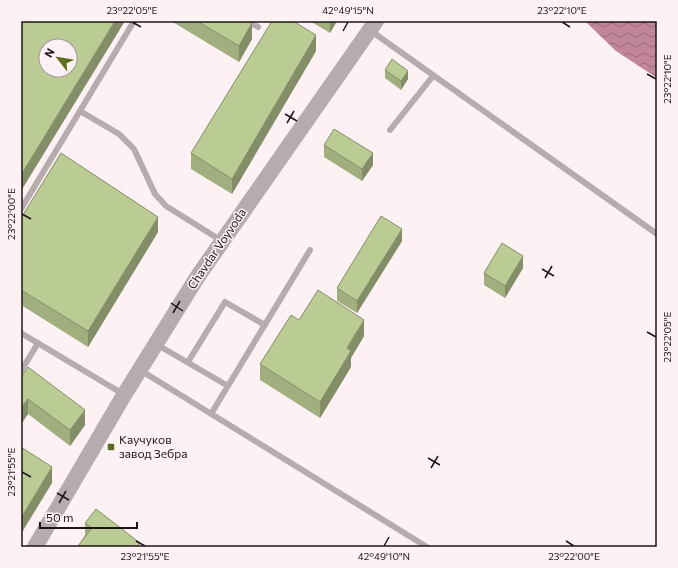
<svg xmlns="http://www.w3.org/2000/svg" width="678" height="568" viewBox="0 0 678 568" font-family="Commissioner,sans-serif">
  <style>
    .water { fill: url(#water-waves) }
    .lines { fill: none; stroke-linecap: round; stroke-linejoin: round }
    .service { stroke: #b7abae; stroke-width: 6 }
    .tertiary { stroke: #b7abae; stroke-width: 16 }
    .wall { fill: #a1af7f }
    .shaded-wall { fill: #838e68 }
    .building { fill: #bbcb94; stroke: #838e68; fill-rule: evenodd }
    .ticks { fill: none; stroke: #1f1518; stroke-width: 1.5 }
    .poi-dot { fill: #5d6e1b; stroke: #fdf1f4; stroke-width: 1.5 }
    .labels { text-anchor: middle; stroke-width: 3; stroke-linejoin: round; paint-order: stroke }
    .street-label { font-size: 12px; fill: #1f1518; stroke: #fdf1f4 }
    .poi-label { font-size: 12px; fill: #1f1518; stroke: #fdf1f4; text-anchor: start }
    .neatline { fill: none; stroke: #1f1518; stroke-width: 1.5 }
    .ticks-label { font-size: 10px; text-anchor: middle; fill: #1f1518 }
  </style>
  <defs>
    <pattern id="water-waves" width="16" height="10" patternUnits="userSpaceOnUse"><rect width="16" height="10" fill="#c18699"/><path d="M0 5q4-4 8 0t8 0" fill="none" stroke="#9c6c7c"/></pattern>
  </defs>
  <rect width="100%" height="100%" fill="#fdf1f4"/>
  <path class="water" d="M585 21H657V78L616 51Z"/>
  <g class="lines">
    <path class="service" d="M248 21 258 27
      M371 31 657 234
      M80 111 119 134 134 149 155 194 166 206 222 241
      M390 130 433 76
      M21 209 134 21
      M21 333 123 394
      M156 344 228 386
      M188 362 225 302 265 325
      M140 370 427 547
      M21 371 38 343
      M211 414 310 250"/>
    <path class="tertiary" d="M35 547 124 395 198 276 376 21"/>
  </g>
  <path class="wall" d="M171 21H248L252 39 239 62Z
    M310 21H337L330 33Z
    M316 51 232 194 191 169V153Z
    M385 70 408 79 401 90 385 78Z
    M324 145 373 165 362 181 324 157Z
    M21 218 158 232 88 347 21 305Z
    M402 241 357 313 337 301V288Z
    M523 268 505 298 484 285V273Z
    M299 320 364 336 351 358V367L320 418 260 380V364Z
    M21 377 85 425 70 446 28 414 21 424Z
    M85 523 140 547H78V546L85 535Z"/>
  <path class="shaded-wall" d="M115 21H125L21 191V175Z
    M330 21H337L330 33Z
    M252 23V39L239 62V46Z
    M316 35V51L232 194V179Z
    M408 71V79L401 90V81Z
    M373 153V165L362 181V169Z
    M158 217V232L88 347V331Z
    M402 229V241L357 313V301Z
    M523 256V268L505 298V286Z
    M364 320V336L351 358V367L320 418V402L347 348Z
    M28 399V414L21 424V408Z
    M85 410V425L70 446V430Z
    M52 467V483L21 534V518Z"/>
  <path class="building" d="M21 21H115L21 175ZM46 46H70V70H46Z
    M197 21H248L252 23 239 46Z
    M272 21H293L316 35 232 179 191 153Z
    M392 59 408 71 401 81 385 70Z
    M334 129 373 153 362 169 324 145Z
    M61 153 158 217 88 331 21 290V218Z
    M381 216 402 229 357 301 337 288Z
    M502 243 523 256 505 286 484 273Z
    M318 290 364 320 347 348 351 351 320 402 260 364 291 315 299 320Z
    M28 367 85 410 70 430 28 399 21 408V377Z
    M21 447 52 467 21 518Z
    M96 509 140 543 137 547H79L78 546 92 528 85 523Z"/>
  <path class="ticks" d="M132 22 141 27M562 22 570 27M343 31 348 22M647 74 656 79M285 114 297 121M287 123 294 111M22 214 31 219M542 269 554 276M545 278 552 266M171 303 183 311M173 313 180 301M647 332 656 337M428 458 440 465M431 468 438 456M22 472 31 477M57 493 69 500M59 503 66 491M136 541 145 546M566 541 574 546M384 546 389 537"/>
  <rect class="poi-dot" x="107" y="443" width="8" height="8" rx="2"/>
  <g class="labels">
    <g class="street-label">
      <text transform="translate(217 249) rotate(-56)" y="4">Chavdar Voyvoda</text>
    </g>
    <g class="poi-label">
      <text x="119" y="444">Каучуков<tspan x="119" dy="14">завод Зебра</tspan></text>
    </g>
  </g>
  <rect width="678" height="568" fill="none" stroke="#fdf1f4" stroke-width="44"/>
  <g transform="translate(58 58) rotate(301)"><circle r="19" fill="#fdf1f4" stroke="#a4999c"/>
  <path d="M0-3L7 15L0 10L-7 15Z" fill="#5d6e1b"/>
  <text y="-6" font-size="11" font-weight="bold" text-anchor="middle" fill="#1f1518">N</text>
  </g>
  <path d="M40 522v6h97v-6" fill="none" stroke="#1f1518" stroke-width="2"/>
  <text x="46" y="522" font-size="12" fill="#1f1518" stroke="#fdf1f4" stroke-width="3" paint-order="stroke">50 m</text>
  <rect x="22" y="22" width="634" height="524" class="neatline"/>
  <g class="ticks-label">
    <text x="132" y="14">23°22'05"E</text>
    <text x="348" y="14">42°49'15"N</text>
    <text x="562" y="14">23°22'10"E</text>
    <text transform="translate(667 79) rotate(-90)" y="4">23°22'10"E</text>
    <text transform="translate(11 214) rotate(-90)" y="4">23°22'00"E</text>
    <text transform="translate(667 337) rotate(-90)" y="4">23°22'05"E</text>
    <text transform="translate(11 472) rotate(-90)" y="4">23°21'55"E</text>
    <text x="145" y="560">23°21'55"E</text>
    <text x="384" y="560">42°49'10"N</text>
    <text x="574" y="560">23°22'00"E</text>
  </g>
</svg>
